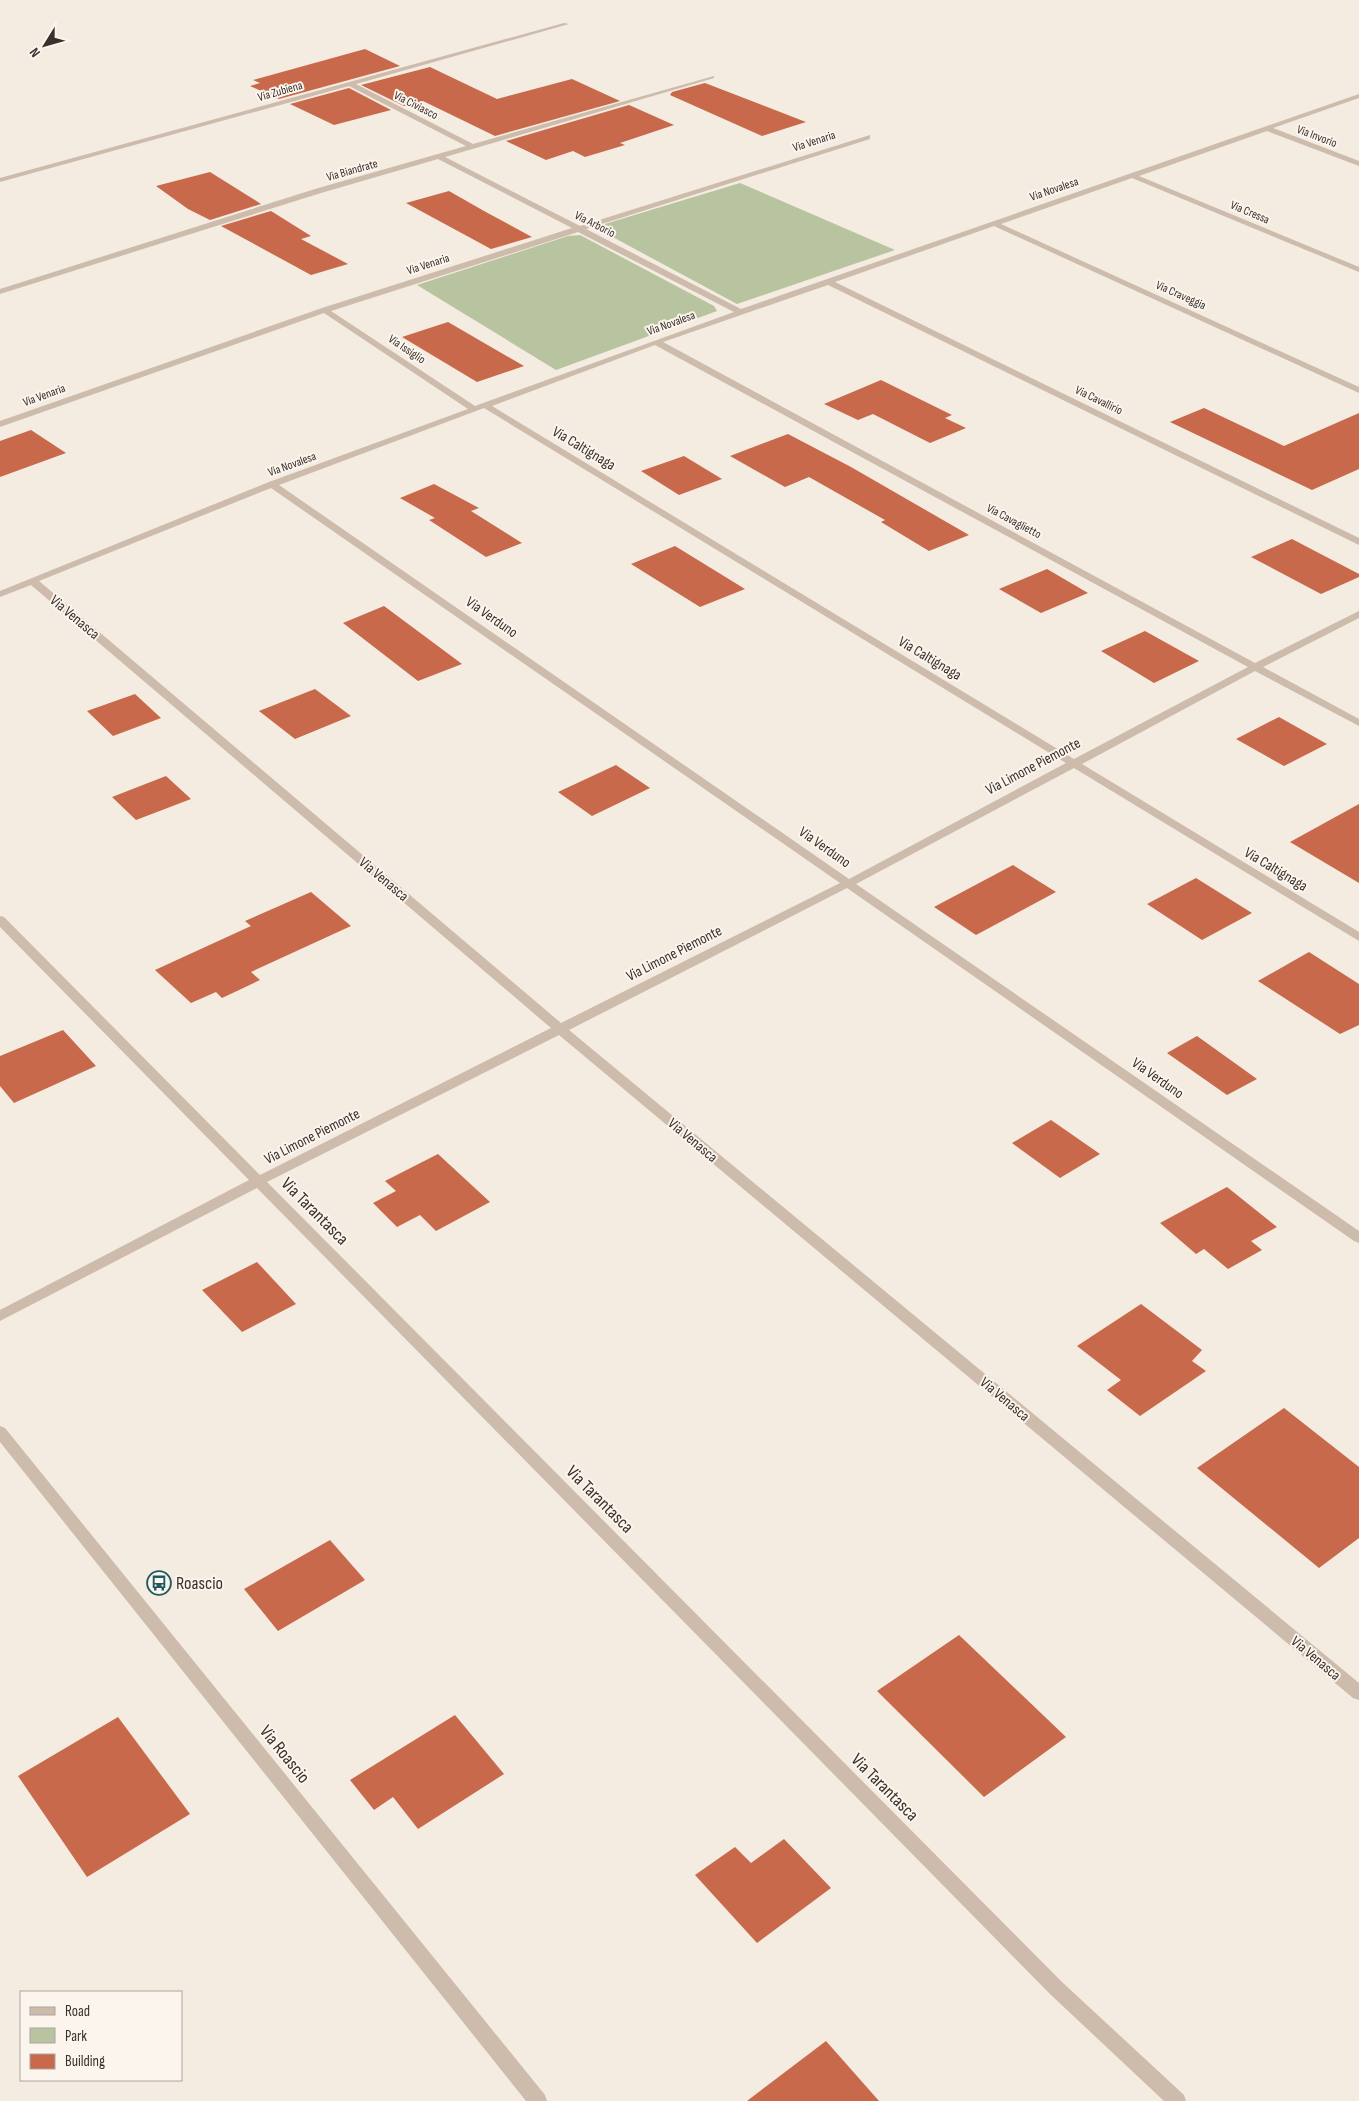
<svg xmlns="http://www.w3.org/2000/svg" width="1359" height="2101" viewBox="0 0 1359 2101" font-family="'Sofia Sans Condensed',sans-serif">
  <style>
    .green { fill: #b8c4a0 }
    .building { fill: #c8694b }
    .lines { fill: none; stroke-linecap: round; stroke-linejoin: round }
    .minor { fill: #cdbbac; fill-rule: evenodd }
    .labels { text-anchor: middle; stroke-width: 4; stroke-linejoin: round; paint-order: stroke }
    .far-street-label { font-size: 12px; fill: #3b302b; stroke: #fbf5ee }
    .street-label { font-size: 15px; fill: #3b302b; stroke: #fbf5ee }
    .near-street-label { font-size: 18px; fill: #3b302b; stroke: #fbf5ee }
    .near-poi-label { font-size: 18px; fill: #3b302b; stroke: #fbf5ee; text-anchor: start }
  </style>
  <rect width="100%" height="100%" fill="#f4ebe1"/>
  <path class="green" d="M740 183 895 250 737 304 596 228 598 226Z
    M580 235 714 306 717 311 556 370 417 285 568 236Z"/>
  <path class="building" d="M365 49 400 66 279 99 250 86 260 83 253 80Z
    M430 67 497 99 572 79 620 101 495 136 423 101 404 106 361 85Z
    M705 83 806 122 762 136 670 95 672 92Z
    M349 88 391 110 334 125 290 104Z
    M629 105 674 125 620 143 625 145 585 157 573 151 546 160 506 141Z
    M210 172 261 204 210 220 188 209 156 186Z
    M449 191 484 211 532 237 491 249 406 203Z
    M271 211 311 236 301 239 348 264 311 275 221 226Z
    M448 322 524 366 477 382 402 337Z
    M881 380 952 415 945 418 966 428 930 443 873 414 858 420 824 404Z
    M1204 408 1284 446 1359 413V469L1312 490 1170 422Z
    M31 430 66 453 0 477V441Z
    M788 434 851 467 969 535 929 551 881 522 885 520 809 477 785 487 730 456Z
    M684 456 722 479 679 495 641 471Z
    M434 484 479 508 471 511 522 543 486 557 429 520 435 518 400 498Z
    M1292 539 1359 574V577L1321 594 1251 557Z
    M675 546 745 589 700 607 631 564Z
    M1047 569 1088 593 1041 613 999 589Z
    M384 606 462 664 418 681 343 623Z
    M1145 631 1199 661 1154 683 1101 651Z
    M315 689 351 716 295 739 259 711Z
    M135 694 161 718 113 736 87 711Z
    M1279 717 1327 744 1284 766 1236 739Z
    M616 765 650 788 592 816 558 792Z
    M166 776 191 799 136 820 112 797Z
    M1359 804V883L1290 842Z
    M1013 865 1056 892 976 935 934 907Z
    M1196 878 1252 913 1202 940 1147 904Z
    M311 892 351 926 251 972 260 980 222 998 216 992 191 1003 155 970 251 926 245 921Z
    M1309 952 1359 984V1025L1340 1034 1258 981Z
    M63 1030 96 1066 14 1103 0 1086V1056Z
    M1197 1036 1257 1079 1227 1095 1167 1053Z
    M1051 1120 1100 1154 1060 1178 1012 1143Z
    M438 1154 490 1202 436 1231 420 1215 397 1227 373 1203 396 1191 385 1181Z
    M1227 1187 1277 1227 1251 1241 1262 1250 1228 1269 1204 1249 1196 1254 1160 1223Z
    M257 1262 296 1304 242 1332 202 1290Z
    M1141 1304 1202 1350 1192 1361 1206 1371 1140 1416 1107 1390 1121 1380 1077 1346Z
    M1284 1408 1359 1467V1538L1319 1568 1197 1468Z
    M330 1540 365 1580 278 1631 244 1589Z
    M959 1635 1066 1737 984 1797 877 1691Z
    M455 1715 504 1774 418 1829 393 1797 374 1810 350 1780Z
    M118 1717 190 1814 87 1877 18 1776Z
    M784 1839 831 1888 757 1943 695 1875 735 1847 751 1863Z
    M826 2041 879 2101H747Z"/>
  <g class="lines">
    <path class="minor" d="M564 23 569 24 356 84 473 144 714 76V78L445 157 580 226 870 135V139L586 229 741 309 1359 94V98L1273 128 1359 161V166L1267 131 1139 176 1359 267V272L1132 178 1001 224 1359 387V393L994 226 835 282 1359 538V545L828 285 663 342 1255 663 1359 611V618L1263 667 1359 719V726L1255 671 1082 764 1359 932V941L1074 768 856 884 1359 1231V1243L1354 1241 847 888 569 1030 1359 1683V1700L1353 1698 559 1035 267 1182 1062 1982 1184 2095 1186 2101H1164L1050 1994 257 1188 0 1321V1310L249 1180 0 927V916L4 917 260 1175 551 1028 31 585 0 597V591L269 482 468 409 324 313 0 427V421L322 308 572 228 438 159 321 193 0 294V289L315 189 466 146 349 86 0 182V178ZM578 232 734 312 475 406 331 311ZM655 345 1248 667 1074 759 492 406ZM484 408 1066 763 849 879 279 485ZM271 488 840 883 561 1023 39 581Z
      M0 1426 5 1428 545 2095 547 2101H526L0 1442Z"/>
  </g>
  <defs>
    <g id="bus-ring" transform="scale(1.25)"><circle r="9.5" fill="#fbf5ee" stroke="#1f5a5e" stroke-width="1.5"/><path d="M-5-6H5V4H4V6H2V4H-2V6H-4V4H-5ZM-3.5-4V0h7V-4ZM-3.5 1.2v1.5H-2V1.2ZM2 1.2v1.5H3.5V1.2Z" fill="#1f5a5e"/></g>
  </defs>
  <g fill-rule="evenodd">
    <use href="#bus-ring" x="159" y="1583"/>
  </g>
  <g class="labels">
    <g class="far-street-label">
      <text transform="translate(280 91) rotate(-16)" y="4">Via Zubiena</text>
      <text transform="translate(416 105) rotate(27)" y="4">Via Civiasco</text>
      <text transform="translate(1317 136) rotate(21)" y="4">Via Invorio</text>
      <text transform="translate(814 141) rotate(-18)" y="4">Via Venaria</text>
      <text transform="translate(352 170) rotate(-16)" y="4">Via Biandrate</text>
      <text transform="translate(1054 189) rotate(-19)" y="4">Via Novalesa</text>
      <text transform="translate(1250 212) rotate(23)" y="4">Via Cressa</text>
      <text transform="translate(595 224) rotate(27)" y="4">Via Arborio</text>
      <text transform="translate(428 264) rotate(-18)" y="4">Via Venaria</text>
      <text transform="translate(1181 295) rotate(24)" y="4">Via Craveggia</text>
      <text transform="translate(671 323) rotate(-20)" y="4">Via Novalesa</text>
      <text transform="translate(407 349) rotate(34)" y="4">Via Issiglio</text>
      <text transform="translate(44 395) rotate(-20)" y="4">Via Venaria</text>
      <text transform="translate(1099 400) rotate(26)" y="4">Via Cavallirio</text>
      <text transform="translate(292 464) rotate(-20)" y="4">Via Novalesa</text>
      <text transform="translate(1014 521) rotate(28)" y="4">Via Cavaglietto</text>
    </g>
    <g class="street-label">
      <text transform="translate(584 448) rotate(31)" y="5">Via Caltignaga</text>
      <text transform="translate(75 617) rotate(40)" y="5">Via Venasca</text>
      <text transform="translate(492 617) rotate(35)" y="5">Via Verduno</text>
      <text transform="translate(930 658) rotate(31)" y="5">Via Caltignaga</text>
      <text transform="translate(1033 766) rotate(-28)" y="5">Via Limone Piemonte</text>
      <text transform="translate(825 847) rotate(35)" y="5">Via Verduno</text>
      <text transform="translate(1276 869) rotate(31)" y="5">Via Caltignaga</text>
      <text transform="translate(384 879) rotate(40)" y="5">Via Venasca</text>
      <text transform="translate(674 953) rotate(-27)" y="5">Via Limone Piemonte</text>
      <text transform="translate(1158 1078) rotate(35)" y="5">Via Verduno</text>
      <text transform="translate(312 1136) rotate(-27)" y="5">Via Limone Piemonte</text>
      <text transform="translate(693 1140) rotate(40)" y="5">Via Venasca</text>
      <text transform="translate(1005 1399) rotate(40)" y="5">Via Venasca</text>
      <text transform="translate(1316 1658) rotate(40)" y="5">Via Venasca</text>
    </g>
    <g class="near-street-label">
      <text transform="translate(315 1211) rotate(45)" y="6">Via Tarantasca</text>
      <text transform="translate(600 1499) rotate(45)" y="6">Via Tarantasca</text>
      <text transform="translate(285 1754) rotate(51)" y="6">Via Roascio</text>
      <text transform="translate(885 1787) rotate(45)" y="6">Via Tarantasca</text>
    </g>
    <g class="near-poi-label">
      <text x="176" y="1589">Roascio</text>
    </g>
  </g>
  <rect x="20" y="1991" width="162" height="90" fill="#fbf5ee" stroke="#aea6a0"/>
  <rect x="30" y="2007" width="25" height="8" fill="#cdbbac" stroke="#aea6a0"/>
  <text x="65" y="2016" font-size="15" fill="#3b302b">Road</text>
  <rect x="30" y="2028" width="25" height="15" fill="#b8c4a0" stroke="#aea6a0"/>
  <text x="65" y="2041" font-size="15" fill="#3b302b">Park</text>
  <rect x="30" y="2054" width="25" height="15" fill="#c8694b" stroke="#aea6a0"/>
  <text x="65" y="2066" font-size="15" fill="#3b302b">Building</text>
  <g transform="translate(45 45) rotate(233)" stroke="#fbf5ee" stroke-width="4" paint-order="stroke">
  <path d="M0-4L9 19L0 12L-9 19Z" fill="#3b302b"/>
  <text y="-8" font-size="14" font-weight="bold" text-anchor="middle" fill="#3b302b">N</text>
  </g>
</svg>
